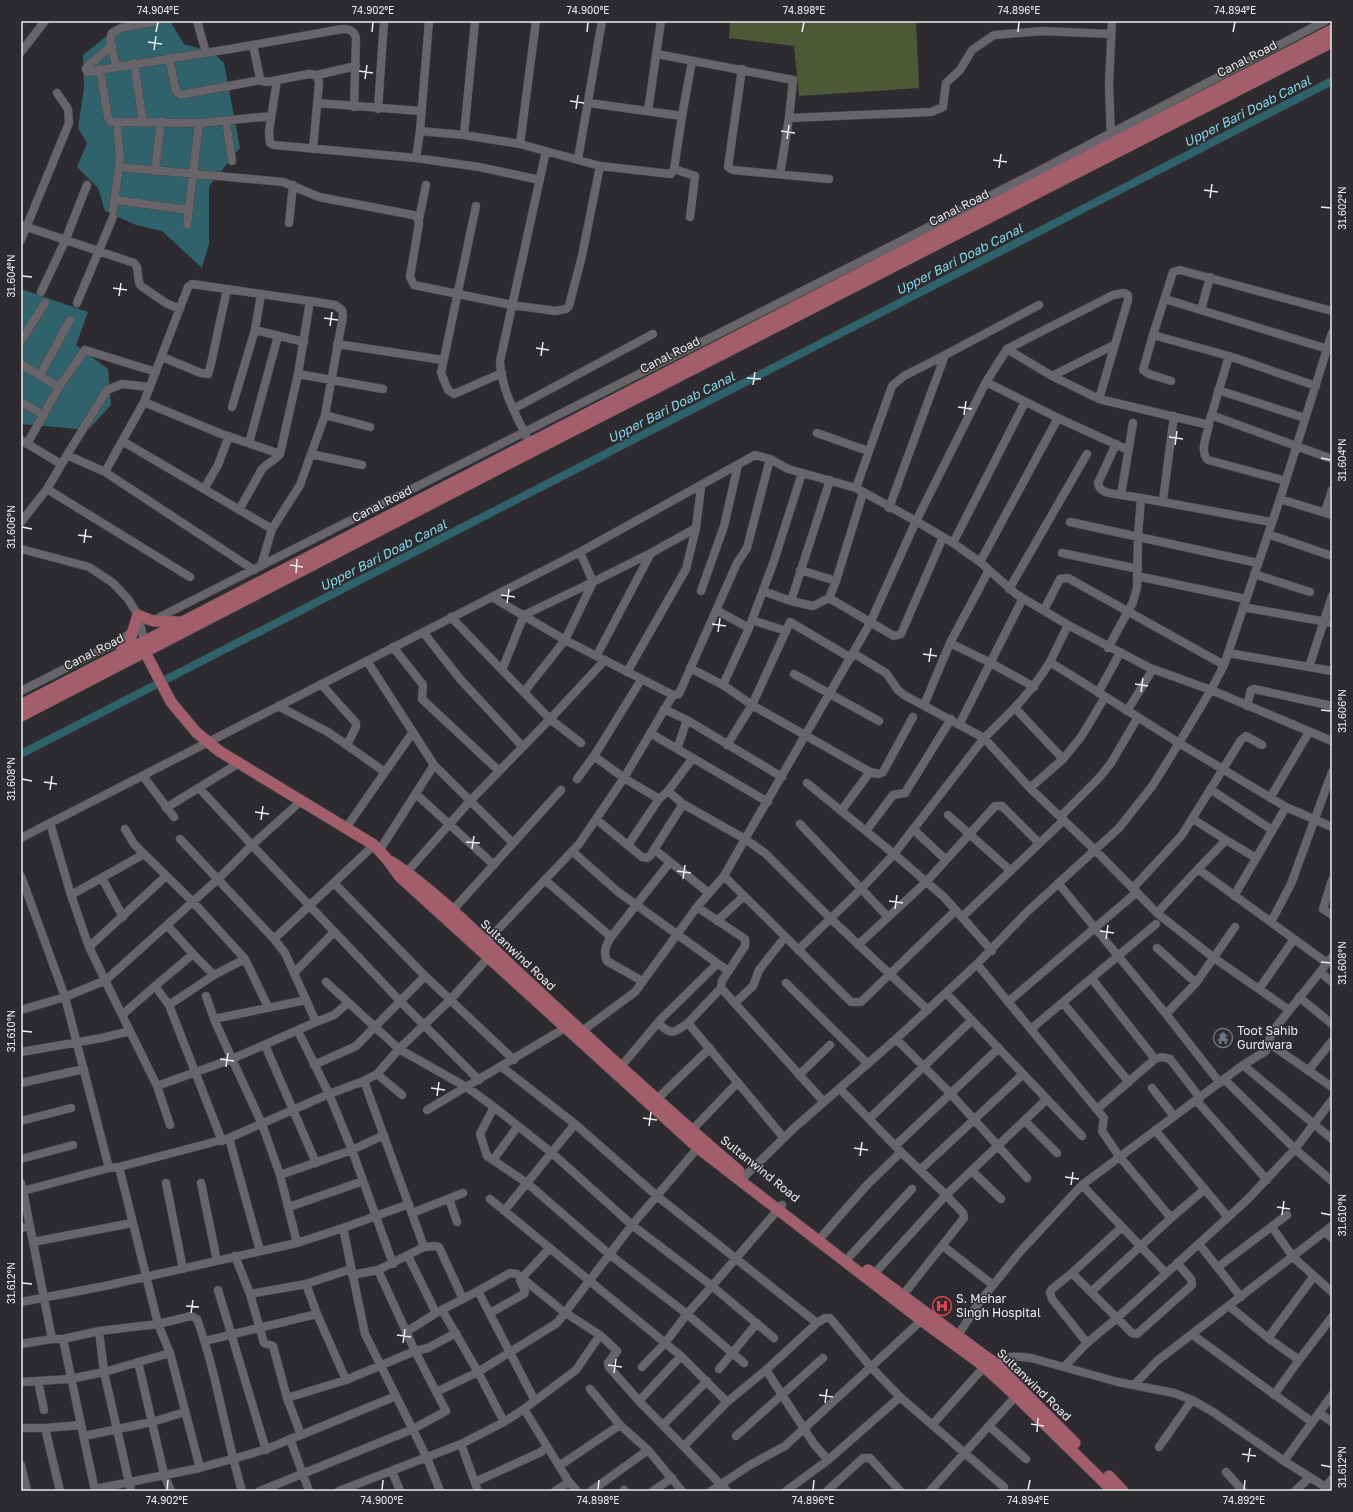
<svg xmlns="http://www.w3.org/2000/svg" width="1353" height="1512" viewBox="0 0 1353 1512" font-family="'Golos Text',sans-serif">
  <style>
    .forest { fill: #4d5936 }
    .water { fill: #2f626b }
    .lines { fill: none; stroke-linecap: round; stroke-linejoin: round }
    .canal { stroke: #2f626b; stroke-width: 8 }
    .minor-casing { stroke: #49484b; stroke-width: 9 }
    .major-casing { stroke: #49484b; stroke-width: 12 }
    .minor { stroke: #676569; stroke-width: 8 }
    .major { stroke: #a25f6b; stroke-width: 11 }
    .ticks { fill: none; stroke: #ecebed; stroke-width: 1.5 }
    .labels { text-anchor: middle; stroke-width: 3; stroke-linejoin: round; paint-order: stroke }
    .street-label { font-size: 12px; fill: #ecebed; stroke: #2d2b2f }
    .poi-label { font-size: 12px; fill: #ecebed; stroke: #2d2b2f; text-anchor: start }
    .water-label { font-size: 13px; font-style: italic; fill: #82d9e9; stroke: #2d2b2f }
    .neatline { fill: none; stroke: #ecebed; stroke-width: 1.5 }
    .ticks-label { font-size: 10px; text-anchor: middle; fill: #ecebed }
  </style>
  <rect width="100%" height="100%" fill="#2d2b2f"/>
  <path class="forest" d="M730 21H916L919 88 799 96 794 46 729 38Z"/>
  <path class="water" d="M125 21H170L184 44 212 52 224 63 240 148 209 186V244L202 268 162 231 136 225 105 211 98 188 77 167 87 143 78 128 84 88 83 55Z
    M21 289 88 312 76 345 108 369 111 405 88 430 21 424Z"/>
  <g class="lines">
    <path class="canal" d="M21 754 1332 81"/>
    <g class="minor-casing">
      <path id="minor" d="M197 21 206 53
        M536 21 520 144 600 166 671 174 674 169 682 116
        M112 45 86 68 87 72 236 48 342 29C350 29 355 31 356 39L354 107
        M253 45 260 78 262 81 267 82 309 74 317 75 319 83 313 149
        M21 52 45 21
        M657 54 793 80 789 118 931 112 943 107 946 83 960 70 972 50 994 35 1043 31 1111 34
        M169 58 176 91 180 95 261 80
        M134 63 143 122
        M116 66 110 39 112 33 121 28 157 21
        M100 69 108 118 111 122 201 123 271 116
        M742 69 728 167 733 170 829 179
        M317 75 356 66
        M277 80 269 131 270 143 274 145 416 158 479 167 540 180
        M317 103 421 111
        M589 103 682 116 692 61
        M378 109 384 21
        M648 111 661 21
        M226 121 232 161
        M420 131 464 135 520 144
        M464 135 475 21
        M1111 138 1109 84 1112 21
        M416 158 420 131 429 21
        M578 159 602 21
        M119 167 283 182 319 197 413 215 417 217 419 223 410 277 414 285 512 305 555 311 566 309 569 306 582 256 600 166
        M674 169 695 176 690 217
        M155 171 161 121
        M780 174 789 118
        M115 200 189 210
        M476 206 441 373 448 390 454 394 502 373
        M113 210 120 159 117 123
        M419 219 426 185
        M289 223 293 185
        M21 225 134 263C141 269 135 279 141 286L166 303 180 309
        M187 225 199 123
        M21 240 69 123 68 109 57 93
        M41 292 65 241 87 185
        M1165 299 1331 350
        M77 303 113 217
        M1201 310 1210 277
        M255 330 304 342
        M1332 333 1280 499 1224 665 1211 690 1332 741
        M1153 335 1143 370 1149 374 1171 381
        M21 341 45 303
        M337 344 443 360
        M162 357 201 373 208 374 211 364 227 289
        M21 364 59 387
        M298 374 383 389
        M40 375 70 320
        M1052 376 1114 345
        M986 382 1058 418 1128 450
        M1316 386 1229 356 1153 335 1173 272 1180 270 1332 311
        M1218 390 1305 418
        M1099 399 1209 425C1207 435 1199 452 1208 460L1286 481
        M21 402 44 415
        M144 402 219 433 280 454
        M232 407 255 330 261 294
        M513 409 653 334
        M325 415 370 427
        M1211 415 1332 459
        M1210 420 1229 356
        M1133 423 1121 495 1141 498
        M817 433 868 451
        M21 440 61 464
        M124 442 272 529
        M529 442C517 417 501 389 500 361L546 151
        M249 443 278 336
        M27 444 59 387 85 350 156 372
        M1116 444 1098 483C1099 494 1113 493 1121 495
        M311 454 362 465
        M67 455 107 390 122 384 150 387
        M105 472 254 570
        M856 488 892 386 904 376 945 355
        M47 489 190 577
        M204 489 218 465 229 436
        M863 493 836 581 829 598 894 636 901 634 943 537
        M1280 499 1332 515
        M1163 500 1174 416
        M889 508 945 355 1039 305
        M1325 512 1332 490
        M21 522 47 489 67 455 105 472 144 402 188 287 192 284 310 301 298 374 280 454C275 461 268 462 262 469L239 510
        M1070 522 1258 563
        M1268 534 1332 556
        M953 543 1025 402
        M21 549 89 567 113 583 128 599 138 615 145 645
        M580 552 593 582 524 615 502 670 550 719 605 660
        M1062 553 1138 569
        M980 562 1058 418
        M261 566 272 529 300 485 325 415 343 316 342 310 335 305 310 301
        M800 570 836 581
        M1254 574 1310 592
        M1137 576 1246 599
        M1009 589 1087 454
        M701 591 724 526 738 465
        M763 591 791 601 830 480
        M492 597 565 640 673 695 679 694 737 563 747 548 770 459
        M791 601 813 606 829 598
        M1243 607 1332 623
        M716 610 749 628 723 685 752 705 870 772 879 774 883 772 913 717
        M1044 610 1060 579 1068 578 1224 665
        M451 617 502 670
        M154 620 1027 177 1325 21
        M752 620 786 631
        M749 628 774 561 802 473
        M423 632 460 679 523 747
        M950 643 991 663 1034 687
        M393 647 423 685 422 699 499 771
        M1108 648 1133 602 1137 588 1138 536 1141 498 1271 522
        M853 653 870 623 916 521 953 543 980 562 1016 594 1068 625
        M1228 653 1332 671
        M597 655 651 553
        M367 661 434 765 513 843
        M1309 667 1332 596
        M690 668 723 685
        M627 672 686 569 696 528 701 487
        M794 674 879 721
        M321 684 356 723V727L347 745
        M21 691 121 640 133 631
        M524 692 565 640 593 582 651 553 696 528
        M1098 693 1120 653
        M924 705 950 643 989 570
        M278 706 328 732 385 772
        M1247 706 1251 690 1254 689 1332 706
        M1015 708 1063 759 1081 737 1105 697
        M664 709 687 720 782 777
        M1127 711 1153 669
        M959 725 1023 598
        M650 733 768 802
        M727 745 752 705 790 622 851 658
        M677 749 687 720
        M143 776 174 817
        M577 779 594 756
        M1030 788 1063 759
        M1210 789 1272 830
        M668 791 693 758
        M416 794 494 865
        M1270 798 1309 732
        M301 801 252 845 401 1002 479 1080
        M166 808 239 763
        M841 811 870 772
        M948 815 1011 871
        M1061 816 1099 778 1111 763 1138 717
        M596 819 642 857 647 858 650 856 683 804
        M1193 819 1226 840
        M800 824 888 917
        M346 828 413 732
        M125 829 134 844 193 902 245 959 268 1007
        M913 829 946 860
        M866 831 893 795 905 793 951 719
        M21 838 50 823
        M180 839 274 939
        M374 845 274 939 285 953 316 1022 232 1059 262 1124 280 1175 297 1243 343 1228 365 1334 427 1458 440 1491
        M628 845 659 799
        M655 850 709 893
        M379 851 434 765
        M572 851 617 891 728 971
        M1198 869 1226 840 1256 858
        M407 872 470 801 550 719 581 743
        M21 876 65 997 109 1168
        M724 876 851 1002H861L956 910
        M102 878 123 917
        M545 880 611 937
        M1332 880 1323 909 1332 915
        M1058 883 1166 1014 1220 1083
        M335 884 425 976 514 1060
        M1133 888 1182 835 1241 740 1246 736 1262 745
        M71 895 50 823 580 552 755 455 770 459 788 469 856 488 916 521 986 382 1007 349 1113 295 1124 293 1128 295V300L1099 399 1052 376 1007 349
        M1234 896 1286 807
        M697 907 745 939V946L722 981 721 988
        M452 911 561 790
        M1157 913 1198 869 1327 963
        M962 917 1064 820
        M717 921 744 896
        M1271 922 1291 884 1332 772
        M167 925 193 954
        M486 942 579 844 624 778 673 695
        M858 945 926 882 995 806H1002L1039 843
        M89 947 166 876
        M1157 948 1196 983
        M798 950 862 888 894 854 807 783
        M992 951 944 897 894 854 984 738 1030 788 1096 851 1157 913 1214 958 1289 1010
        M977 964 1104 1118 1102 1131 1119 1156 1171 1218 1205 1189
        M1320 972 1332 982
        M294 973 334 932
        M1092 979 1155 1059 1097 1109
        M642 981 607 961C603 952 606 945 611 937L670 862
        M326 982 399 1049 450 1000 488 958
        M786 983 868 1064
        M155 986 193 954 214 975
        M1259 989 1294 939
        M946 993 1082 1136
        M206 996 214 1019
        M1299 997 1332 1024
        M1008 1002 1137 892
        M735 1003 753 986 759 970 785 937
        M1063 1003 1129 1082
        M169 1005 214 975 245 959
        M21 1010 65 997 106 980 218 879 252 845 199 788
        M928 1010 830 918 765 853 745 839 853 653 886 673 898 690 904 695 984 738C1011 712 1030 694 1050 662L1179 743 1211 690 1150 668 1068 625 1050 662
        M1166 1014 1196 983 1235 927
        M122 1015 89 947 71 895 144 854
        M316 1022 334 1015 348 1003
        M658 1023C672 1036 673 1033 688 1023
        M1031 1029 1156 924
        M578 1034 635 992 697 907 724 876 745 839 683 804 668 791 659 799 624 778 594 756 641 680
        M896 1039 950 1093 1027 1178
        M1270 1044 1332 1087
        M265 1045 316 1163
        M21 1052 102 1038 130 1031
        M1155 1059 1162 1057 1170 1059 1200 1098
        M314 1065 356 1046 425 976
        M1243 1065 1332 1139
        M502 1067 575 1124 657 1196 817 1323 825 1318H830L870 1366 900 1397 1004 1487
        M618 1070 661 1019 717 964
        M1308 1071 1332 1041
        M377 1074 402 1095
        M799 1075 830 1045
        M1224 1079 1295 1149 1332 1181
        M21 1083 84 1069
        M157 1086 122 1015 155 986 169 1005 222 1141
        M1152 1088 1174 1116
        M840 1089 901 1152 946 1195 1047 1099
        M657 1099 710 1048
        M1196 1100 1267 1180
        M494 1107 480 1134 487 1156 527 1183 609 1254 687 1314 712 1286 774 1338
        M427 1110 570 1025
        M869 1119 972 1020
        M21 1121 71 1108
        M1025 1121 1057 1153
        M170 1125 157 1086 232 1059 214 1019 306 1000
        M692 1130 738 1082
        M1155 1130 1228 1217
        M384 1135 352 1150 393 1264
        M229 1138 260 1251
        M784 1138 688 1023 721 988 824 1102
        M895 1146 999 1048
        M21 1159 73 1145
        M493 1160 518 1126
        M920 1170 1023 1074
        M972 1171 1001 1199
        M280 1175 352 1150 329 1094 298 1031
        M745 1176 793 1129 896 1039 977 964 1027 912 1119 828 1153 785 1179 743 1286 807 1332 827
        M21 1183 23 1191H21
        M166 1183 183 1269
        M201 1183 217 1261
        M1082 1185 1166 1273
        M449 1199 457 1222
        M490 1199 681 1356 727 1402 766 1370 814 1444 828 1460 900 1397
        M289 1207 363 1181
        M504 1211 575 1124
        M412 1213 463 1193
        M1272 1227 1293 1257 1332 1292
        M21 1228 29 1226
        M343 1228 409 1204
        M1325 1232 1332 1238
        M823 1235 866 1186 901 1152
        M33 1242 132 1223
        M1199 1244 1241 1297
        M943 1246 993 1285
        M424 1247 435 1246 439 1247 463 1299
        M235 1256 250 1294 264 1343 273 1346 287 1398
        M408 1256 436 1313 478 1291 535 1401
        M850 1256 912 1189
        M1218 1267 1287 1215
        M1072 1273 1122 1227
        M874 1274 946 1195 963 1213 964 1218 903 1295
        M352 1275 378 1270 424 1247 364 1081
        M218 1290 266 1450
        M478 1291 510 1273 517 1274 564 1312 600 1335 576 1370 524 1409
        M1091 1292 1171 1218
        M250 1294 306 1284
        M21 1302 105 1286 297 1243
        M1229 1306 1268 1338 1299 1360 1274 1395
        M490 1313 524 1294 525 1291 520 1280 550 1248
        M99 1331 104 1372 131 1491
        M406 1332 436 1313
        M600 1335 617 1351 608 1363 609 1367 639 1401 727 1491
        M1193 1335 1312 1422
        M1268 1338 1314 1276
        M63 1339 99 1331 158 1324 119 1167
        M955 1340 978 1304 1019 1253 1082 1185 1243 1065 1266 1051 1272 1032 1332 957
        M205 1341 317 1314
        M1087 1343 1052 1299 1050 1292 1052 1289 1072 1273 1117 1318 1247 1200 1295 1149 1332 1100
        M21 1344 52 1339
        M1299 1360 1332 1317
        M138 1362 164 1474 171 1491
        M642 1367 665 1343 687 1314 744 1363
        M1064 1367 1087 1343 1117 1318 1132 1333 1137 1334 1192 1285 1191 1279 1177 1263
        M993 1368C1002 1354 1017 1356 1031 1358L1118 1382 1174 1393 1192 1400 1213 1412 1284 1461 1332 1491
        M719 1369 757 1323
        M766 1370 817 1323
        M346 1380 317 1314 306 1284 351 1269
        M38 1381 44 1410
        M21 1382 70 1379 104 1372 170 1353
        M1134 1385 1157 1361 1332 1226
        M590 1389 620 1425 648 1450 682 1491
        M436 1392 478 1372 442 1310
        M639 1401 681 1356
        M1319 1413 1332 1422
        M663 1425 707 1381
        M932 1425 984 1367
        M989 1426 1026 1459
        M21 1428H45
        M301 1435 396 1396
        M84 1436 152 1422 185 1412
        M736 1436 823 1358
        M684 1446 727 1402
        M1159 1447 1192 1400
        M1284 1461 1332 1395
        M21 1465 27 1491
        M559 1466 620 1425
        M392 1471 400 1491
        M1226 1472 1243 1491
        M475 1482 541 1452 547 1447
        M1326 1487 1332 1479
        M95 1489 200 1468
        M624 1490 625 1491
        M60 1491 45 1428 81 1425
        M95 1491 63 1339H52L23 1191 109 1168 119 1167 229 1138 329 1094 364 1081 377 1074 399 1049 468 1088 494 1107 552 1153 632 1225 712 1286 782 1205
        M242 1491C225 1434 217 1374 197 1319L191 1316 158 1324 170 1353 200 1468C230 1459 261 1453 290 1439
        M260 1491 413 1429 446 1411 415 1351 428 1348 456 1333
        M309 1491 290 1439 301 1435 287 1398 346 1380 415 1351 378 1270
        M339 1491 461 1444
        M478 1491 461 1444 504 1422
        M555 1491 569 1482
        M577 1491 569 1482 524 1409 504 1422 478 1372 557 1323 632 1225 701 1144
        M591 1491 648 1450
        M653 1491 672 1478
        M711 1491 750 1465 785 1446 924 1318
        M786 1491 828 1460
        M827 1491 863 1458H870L900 1491
        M930 1491 1016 1396
        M1295 1491 1310 1477"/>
    </g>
    <g class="major-casing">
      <path id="major" d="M121 651 130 640 138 615 153 621 179 622
        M145 652 171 702 196 732 219 751 374 845 386 858 400 877 698 1148 921 1320 981 1364 1016 1396 1113 1491
        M21 705 1332 30
        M21 716 533 451 1332 42
        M392 862C443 896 486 943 531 984 599 1048 668 1110 739 1171
        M868 1270 996 1364 1075 1443
        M1109 1476 1123 1491"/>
    </g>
    <use href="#minor" class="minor"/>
    <use href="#major" class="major"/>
  </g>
  <path class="ticks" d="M156 32 158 22M372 32 373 22M587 32 588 22M802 32 804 22M1018 32 1019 22M1233 32 1235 22M148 42 162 44M154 50 156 36M359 71 373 73M365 79 367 65M570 101 584 103M576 109 578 95M781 131 795 133M787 139 789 125M993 160 1007 162M999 168 1001 154M1204 190 1218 192M1210 198 1212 184M1321 207 1331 208M22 276 32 277M113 288 127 290M119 296 121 283M324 318 338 320M330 326 332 312M536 348 549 350M541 356 543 342M747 378 761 379M753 385 755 372M958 407 972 409M964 415 966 401M1169 437 1183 439M1175 445 1177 431M1321 458 1331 460M22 527 32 529M78 535 92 537M84 543 86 529M290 565 303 567M296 573 297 559M501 595 515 597M507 603 509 589M712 624 726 626M718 632 720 618M923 654 937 656M929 662 931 648M1135 684 1148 686M1141 692 1143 678M1321 710 1331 711M22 779 32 781M44 782 57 784M50 790 52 776M255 812 269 814M261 820 263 806M466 842 480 843M472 849 474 836M677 871 691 873M683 879 685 865M889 901 903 903M895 909 897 895M1100 931 1114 933M1106 939 1108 925M1321 962 1331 963M22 1031 32 1032M220 1059 234 1061M226 1067 228 1053M431 1088 445 1090M437 1096 439 1082M643 1118 657 1120M649 1126 651 1112M854 1148 868 1150M860 1156 862 1142M1065 1177 1079 1179M1071 1185 1073 1172M1277 1207 1290 1209M1321 1213 1331 1215M1282 1215 1284 1201M22 1283 32 1284M186 1306 199 1307M191 1313 193 1300M397 1335 411 1337M403 1343 405 1329M608 1365 622 1367M614 1373 616 1359M819 1395 833 1397M825 1403 827 1389M1031 1424 1044 1426M1037 1432 1038 1418M1242 1454 1256 1456M1248 1462 1250 1448M1321 1465 1331 1467M167 1490 168 1480M382 1490 383 1480M598 1490 599 1480M813 1490 814 1480M1028 1490 1030 1480M1244 1490 1245 1480"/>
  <defs>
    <g id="temple-ring" transform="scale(1)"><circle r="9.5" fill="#2d2b2f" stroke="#6b7280" stroke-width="1.5"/><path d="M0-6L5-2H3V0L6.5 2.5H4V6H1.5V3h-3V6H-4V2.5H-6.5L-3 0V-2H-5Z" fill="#6b7280"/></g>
    <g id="hospital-ring" transform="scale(1)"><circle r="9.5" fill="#2d2b2f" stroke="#e0444e" stroke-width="1.5"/><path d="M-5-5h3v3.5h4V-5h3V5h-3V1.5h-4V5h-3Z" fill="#e0444e"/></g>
  </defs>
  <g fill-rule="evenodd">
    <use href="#temple-ring" x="1223" y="1038"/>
    <use href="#hospital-ring" x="942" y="1306"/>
  </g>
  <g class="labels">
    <g class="street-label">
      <text transform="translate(1247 59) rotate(-27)" y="4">Canal Road</text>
      <text transform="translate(959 208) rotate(-27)" y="4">Canal Road</text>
      <text transform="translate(670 355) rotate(-27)" y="4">Canal Road</text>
      <text transform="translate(382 504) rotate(-27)" y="4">Canal Road</text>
      <text transform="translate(94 652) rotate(-27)" y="4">Canal Road</text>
      <text transform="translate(518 955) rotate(43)" y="4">Sultanwind Road</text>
      <text transform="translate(760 1169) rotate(39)" y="4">Sultanwind Road</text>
      <text transform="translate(1034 1385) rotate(44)" y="4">Sultanwind Road</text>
    </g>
    <g class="poi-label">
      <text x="1237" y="1035">Toot Sahib<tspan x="1237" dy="14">Gurdwara</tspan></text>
      <text x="956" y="1303">S. Mehar<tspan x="956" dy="14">Singh Hospital</tspan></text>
    </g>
    <g class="water-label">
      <text transform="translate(1247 111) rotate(-27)" y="5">Upper Bari Doab Canal</text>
      <text transform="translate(959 259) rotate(-27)" y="5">Upper Bari Doab Canal</text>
      <text transform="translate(671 407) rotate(-27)" y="5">Upper Bari Doab Canal</text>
      <text transform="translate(383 555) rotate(-27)" y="5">Upper Bari Doab Canal</text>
    </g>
  </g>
  <rect width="1353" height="1512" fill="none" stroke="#2d2b2f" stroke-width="44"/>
  <rect x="22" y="22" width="1309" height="1468" class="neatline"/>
  <g class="ticks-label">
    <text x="158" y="14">74.904°E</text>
    <text x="373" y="14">74.902°E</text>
    <text x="588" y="14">74.900°E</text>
    <text x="804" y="14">74.898°E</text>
    <text x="1019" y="14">74.896°E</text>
    <text x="1235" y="14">74.894°E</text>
    <text transform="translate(1342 208) rotate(-90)" y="4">31.602°N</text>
    <text transform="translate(11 276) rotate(-90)" y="4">31.604°N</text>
    <text transform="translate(1342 460) rotate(-90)" y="4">31.604°N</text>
    <text transform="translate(11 527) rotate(-90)" y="4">31.606°N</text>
    <text transform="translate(1342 711) rotate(-90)" y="4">31.606°N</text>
    <text transform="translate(11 779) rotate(-90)" y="4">31.608°N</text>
    <text transform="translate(1342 963) rotate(-90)" y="4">31.608°N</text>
    <text transform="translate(11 1031) rotate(-90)" y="4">31.610°N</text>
    <text transform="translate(1342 1215) rotate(-90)" y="4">31.610°N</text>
    <text transform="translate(11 1283) rotate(-90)" y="4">31.612°N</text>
    <text transform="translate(1342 1467) rotate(-90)" y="4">31.612°N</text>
    <text x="167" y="1504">74.902°E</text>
    <text x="382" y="1504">74.900°E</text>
    <text x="598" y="1504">74.898°E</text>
    <text x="813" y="1504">74.896°E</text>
    <text x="1028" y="1504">74.894°E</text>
    <text x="1244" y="1504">74.892°E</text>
  </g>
</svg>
